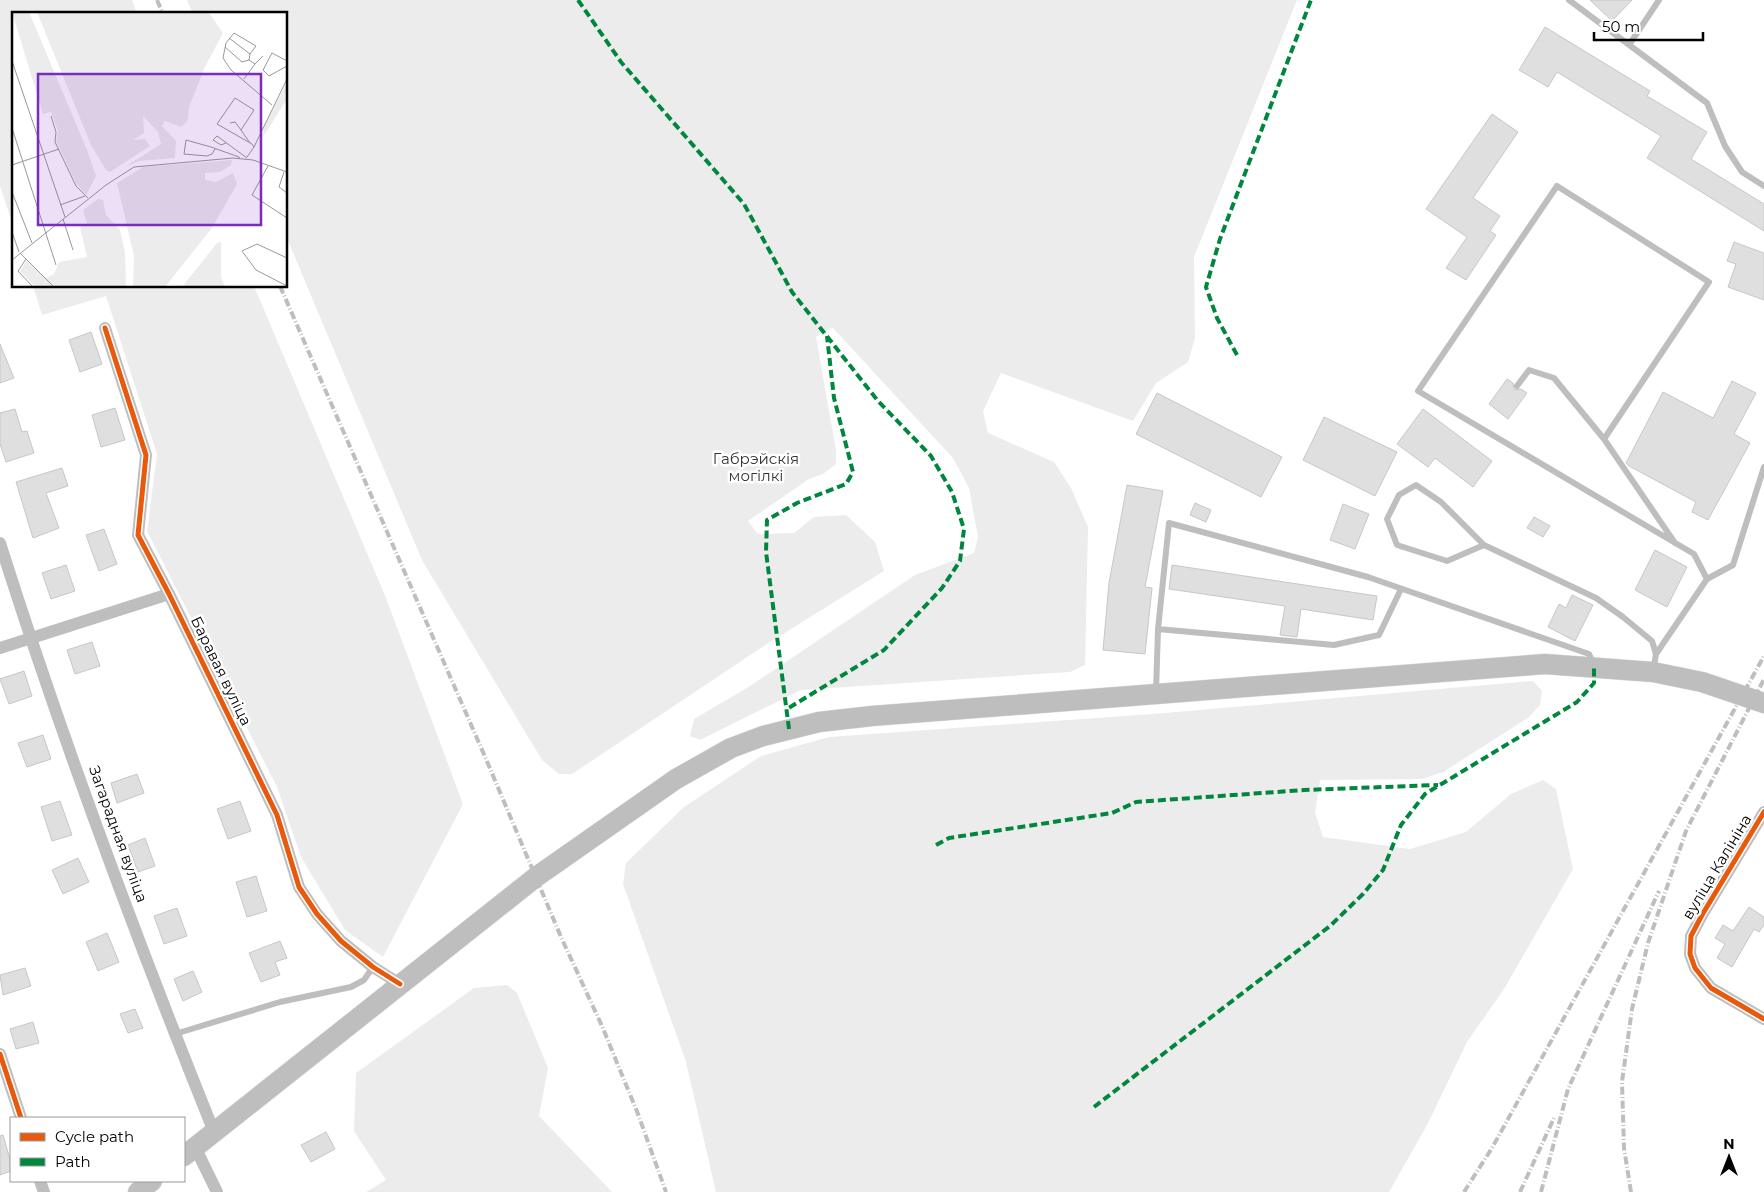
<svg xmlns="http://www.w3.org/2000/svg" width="1764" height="1192" viewBox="0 0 1764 1192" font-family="Montserrat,sans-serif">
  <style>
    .green { fill: #ececec }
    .building { fill: #dfdfdf; stroke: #c7c7c7 }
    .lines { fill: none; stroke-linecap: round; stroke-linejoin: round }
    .primary-casing { stroke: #dbdbdb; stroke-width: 21 }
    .lane { stroke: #bebebe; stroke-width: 6 }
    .street { stroke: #bebebe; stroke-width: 12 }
    .primary { stroke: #bebebe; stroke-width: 20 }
    .rail { stroke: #bebebe; stroke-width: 4; stroke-dasharray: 8 2.5 1 2.5; stroke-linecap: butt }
    .quiet { stroke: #00873e; stroke-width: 4; stroke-dasharray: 8 4; stroke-linecap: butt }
    .cycleway-casing { stroke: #fff; stroke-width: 8 }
    .cycleway { stroke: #e8590c; stroke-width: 5 }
    .labels { text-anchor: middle; stroke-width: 5; stroke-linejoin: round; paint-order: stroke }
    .park-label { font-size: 15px; fill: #333; stroke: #fff }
    .street-label { font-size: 15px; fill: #000; stroke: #fff }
    .inset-road { fill: none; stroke: #999; stroke-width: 1 }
    .view { fill: #7b2cbf; fill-opacity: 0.15; stroke: #7b2cbf; stroke-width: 2.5 }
    .inset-edge { fill: none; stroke: #000; stroke-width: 2.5 }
  </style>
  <rect width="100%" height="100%" fill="#fff"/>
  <path class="green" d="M0 0H132L137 14H14V228L0 186Z
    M187 0H1297L1194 257 1195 338 1188 362 1156 383 1133 421 1001 373 983 411 988 433 1054 462 1071 488 1088 527 1085 665 1070 672 801 690 700 740 690 736 694 719 747 688 915 575 974 553 978 537 969 488 953 458 832 327 816 337 836 450V464L823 474 809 479 748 521 758 534 794 533 814 517 846 515 875 542 884 571 762 647 572 774H559L542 760 422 560 286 236V14H193Z
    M33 286H254L386 598 463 804 383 957 345 930 301 857 277 787 147 531 157 454 106 296 42 315Z
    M1533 681 1542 691 1540 705 1528 718 1443 772 1422 779 1320 780 1315 813 1323 837 1410 849 1466 832 1511 794 1543 780 1556 789 1573 869 1504 989 1467 1042 1427 1125 1389 1192H716L686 1062 623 884 626 863 684 807 761 756 829 737 1153 714Z
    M507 985 517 993 548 1068 539 1116 612 1192H366L386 1180 354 1131 356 1073 474 988Z"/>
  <path class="building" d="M1590 0H1632L1612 21Z
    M1545 27 1650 91 1647 96 1707 132 1691 159 1764 204V231L1647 158 1661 136 1557 72 1548 87 1519 70Z
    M1492 114 1518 132 1473 198 1500 216 1490 231 1496 235 1466 280 1446 268 1467 237 1426 209Z
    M1734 242 1764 253V300L1728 287 1736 264 1727 261Z
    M91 332 102 364 80 372 69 340Z
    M0 344 14 378 0 383Z
    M1507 379 1513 383 1514 390 1521 389 1527 393 1508 419 1489 404Z
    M1732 381 1756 393 1734 434 1750 443 1708 520 1692 512 1696 502 1629 466 1626 463 1663 392 1713 418Z
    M1157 393 1282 457 1261 497 1136 434Z
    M115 408 125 440 101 447 92 415Z
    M15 409 22 432 27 431 34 453 6 462 0 444V413Z
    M1423 409 1492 461 1473 487 1435 458 1428 467 1397 444Z
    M1324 417 1397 452 1375 496 1303 460Z
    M62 468 68 486 46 493 59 528 33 538 16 482Z
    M1127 485 1163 491 1145 587 1152 588 1145 654 1103 650 1109 583Z
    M1195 503 1211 510 1206 522 1190 515Z
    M1343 504 1369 514 1355 549 1330 540Z
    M1534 517 1550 526 1543 537 1527 528Z
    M104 529 117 564 99 571 86 535Z
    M1655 550 1687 567 1667 607 1635 590Z
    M66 565 75 591 51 599 42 573Z
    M1172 565 1377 596 1373 620 1301 609 1297 637 1280 635 1285 606 1169 589Z
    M1572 595 1593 605 1575 641 1548 627 1559 604 1566 608Z
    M92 642 100 666 75 674 67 650Z
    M24 671 32 696 9 704 0 679Z
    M43 735 51 759 27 767 18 743Z
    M137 774 144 793 117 803 111 783Z
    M60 801 72 835 52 841 41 807Z
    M240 801 251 831 228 839 217 809Z
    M145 838 155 866 138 872 128 845Z
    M78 858 89 882 63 894 52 870Z
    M256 876 267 911 247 917 236 882Z
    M1749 907 1764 917V925L1759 932 1754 929 1732 967 1717 958 1725 944 1715 938 1723 925 1733 931Z
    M177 908 187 936 164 944 154 916Z
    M107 933 119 962 98 971 86 942Z
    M280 941 287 958 275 962 280 975 261 982 249 953Z
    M25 968 31 986 3 995 0 975Z
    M193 971 202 992 183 1001 174 979Z
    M135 1009 143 1028 128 1033 120 1014Z
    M33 1022 39 1043 16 1049 10 1029Z
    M326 1132 335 1149 311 1162 301 1145Z
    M3 1135 11 1163V1171L0 1175V1136Z"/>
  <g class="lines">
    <g class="primary-casing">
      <path id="primary" d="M184 1156 536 877 676 779 731 748 763 736 819 722 872 716 1545 664 1653 672 1702 682 1764 703
        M138 1192 152 1181"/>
    </g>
    <path class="lane" d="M1569 0 1707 103 1725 146 1742 172 1764 186
      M1629 45 1659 0
      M1517 386 1529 370 1554 378 1604 439
      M1484 545 1447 561 1397 545 1387 519 1399 495 1416 485 1441 502 1484 545 1596 598 1623 617 1652 641 1656 654 1653 671
      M1707 579 1733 565 1764 467
      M1401 589 1379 635 1334 645 1158 629 1169 523 1368 577 1589 654 1593 663
      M1656 654 1707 579 1694 554 1418 391 1557 186 1709 282 1604 439 1675 543
      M1156 692 1158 629
      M175 1034 280 1002 351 987 364 980 373 967"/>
    <path class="street" d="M105 328 146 455 138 535 169 594 277 815 299 887 317 914 341 941 373 967 400 984
      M0 543C63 742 136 938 214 1132
      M0 648 169 594
      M1764 812 1702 915 1691 936 1690 954 1695 968 1711 988 1764 1019
      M0 1054 21 1118
      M195 1147 217 1192
      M40 1181 44 1192"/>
    <use href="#primary" class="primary"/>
    <path class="rail" d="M157 0 163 14
      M280 286 486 759 561 937 602 1026 638 1114 666 1192
      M1464 1192 1492 1148 1764 656
      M1520 1192 1554 1118
      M1541 1192 1568 1089 1659 891
      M1631 1192 1624 1148 1622 1082 1632 1009 1648 943 1686 831 1764 679"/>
    <path class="quiet" d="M578 0 621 62 744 204 792 292 878 401 931 456 952 492 964 529 960 561 942 588 884 650 787 709
      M1237 355 1217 318 1206 287 1220 239 1311 0
      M789 729 766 552 767 520 797 503 846 484 853 472 834 398 827 336
      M936 845 949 838 1112 813 1136 802 1304 790 1438 785
      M1094 1107 1330 926 1363 894 1383 870 1401 825 1425 794 1577 702 1594 683V666"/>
    <g class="cycleway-casing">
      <path id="cycleway" d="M105 328 146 455 138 535 169 594 277 815 299 887 317 914 341 941 373 967 400 984
        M1764 812 1702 915 1691 936 1690 954 1695 968 1711 988 1764 1019
        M0 1054 21 1118"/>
    </g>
    <use href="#cycleway" class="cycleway"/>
  </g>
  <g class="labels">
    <g class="park-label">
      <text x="756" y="464">Габрэйскія<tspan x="756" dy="17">могілкі</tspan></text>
    </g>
    <g class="street-label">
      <text transform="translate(221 671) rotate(64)" y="5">Баравая вуліца</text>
      <text transform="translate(118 834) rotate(70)" y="5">Загарадная вуліца</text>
      <text transform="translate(1717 867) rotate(-59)" y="5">вуліца Калініна</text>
    </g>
  </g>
  <g transform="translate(12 12)">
    <rect width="275" height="275" fill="#fff"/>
    <path d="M0 0H17L75 138 84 164 74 183 64 171 44 129 46 119 39 100 31 102ZM25 0 197 1 211 21 193 55 177 95 176 108 169 115 153 109 150 114 164 129 163 146 127 149 113 155 149 132 146 120 131 104 132 121 121 128 133 127 138 134 98 160 94 158 79 133ZM275 70V87L251 125 252 114ZM220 148 219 153 208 160 193 161V168L204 170 221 161 225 172 200 216 153 275H121L122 244 105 171 131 155ZM86 187 91 188 94 203 108 218 113 240 114 275H23L8 259 14 249 34 266 42 262 47 250 75 245 68 215 75 211 71 198ZM209 230V265L213 275H170L205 231Z" fill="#ececec"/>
    <path class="inset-road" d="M217 26 238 42 244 34 222 21 214 31 211 46 219 58 260 93M213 35 230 50 237 48M238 42 237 48 243 52 251 44M0 49 53 205M275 49 260 41 251 58 257 64 275 54M232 67 243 52M39 104 44 120 43 130 64 174 76 186M218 111 223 110 229 118M0 116 44 253M214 131 209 133 201 128 205 124 235 146M242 135 275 67M203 137 200 142 195 144 172 142 174 128 199 135 227 145 228 146M235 145 242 135 240 132 205 112 223 86 242 98 229 118 238 131M0 153 47 137M256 154 240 183 275 206M272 160 267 175 275 181M0 180 20 231M48 193 73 184M51 207 61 238M0 220 7 240M8 241 42 275M275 246 245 232 230 239 244 258 275 274M14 247 6 259 21 275M0 248 94 173 122 155 221 146 241 148 275 160"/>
    <path class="view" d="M26 62H249V213H26Z"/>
    <rect width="275" height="275" class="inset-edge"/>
  </g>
  <rect x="10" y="1117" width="175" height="65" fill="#ffffff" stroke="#999999"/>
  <rect x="20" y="1133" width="25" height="8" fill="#e8590c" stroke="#999999"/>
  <text x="55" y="1142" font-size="15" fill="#000000">Cycle path</text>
  <rect x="20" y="1158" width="25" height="8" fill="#00873e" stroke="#999999"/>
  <text x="55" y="1167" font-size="15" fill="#000000">Path</text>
  <g transform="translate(1729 1157)" stroke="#ffffff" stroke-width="4" paint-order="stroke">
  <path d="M0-4L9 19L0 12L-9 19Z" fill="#000000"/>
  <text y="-8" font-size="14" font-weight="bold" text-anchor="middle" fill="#000000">N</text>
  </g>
  <path d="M1594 32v8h109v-8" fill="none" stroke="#000000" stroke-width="2.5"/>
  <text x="1602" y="32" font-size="15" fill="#000000" stroke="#ffffff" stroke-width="4" paint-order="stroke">50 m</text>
</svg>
